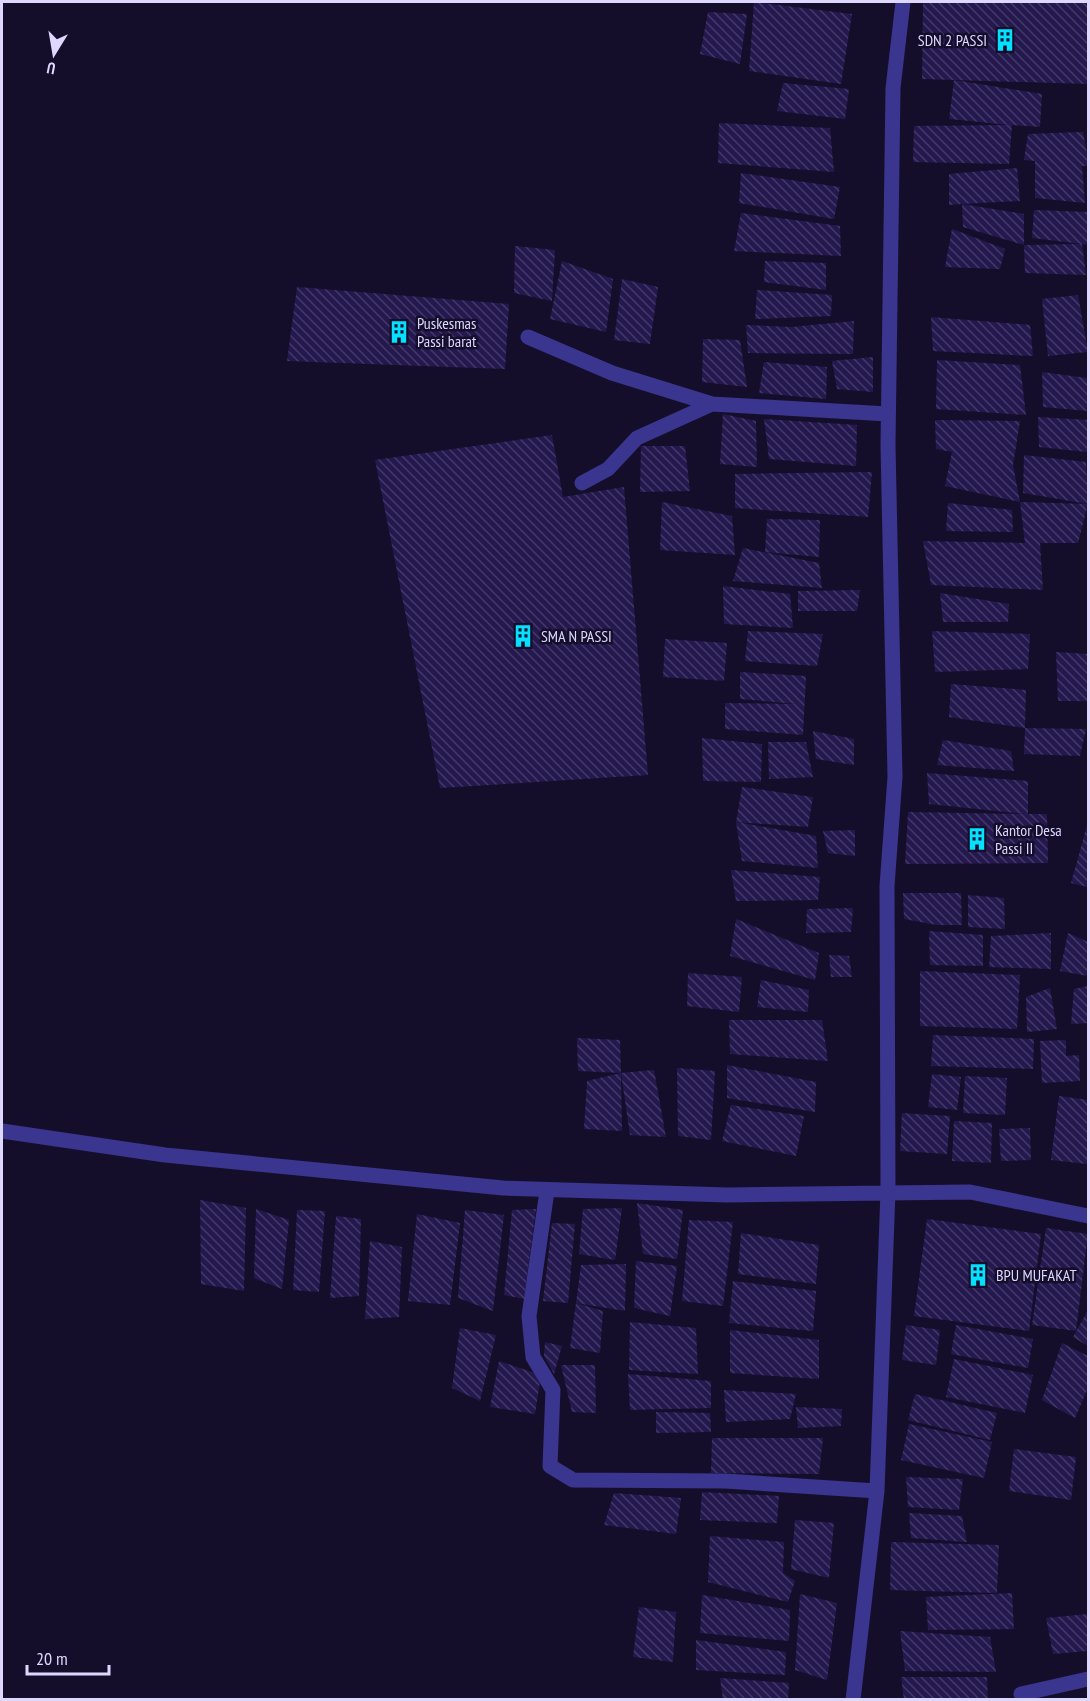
<svg xmlns="http://www.w3.org/2000/svg" width="1090" height="1701" viewBox="0 0 1090 1701" font-family="'PT Sans Narrow',sans-serif">
  <style>
    .building { fill: url(#building-back-hatch) }
    .lines { fill: none; stroke-linecap: round; stroke-linejoin: round }
    .minor { stroke: #3a358f; stroke-width: 15 }
    .labels { text-anchor: middle; stroke-width: 5; stroke-linejoin: round; paint-order: stroke }
    .poi-label { font-size: 16px; fill: #ded8ff; stroke: #140e2b; text-anchor: start }
  </style>
  <defs>
    <pattern id="building-back-hatch" width="6" height="6" patternUnits="userSpaceOnUse" patternTransform="scale(1.5)"><rect width="6" height="6" fill="#24184e"/><path d="M-1 5l2 2M0 0l6 6M5-1l2 2" fill="none" stroke="#433969"/></pattern>
  </defs>
  <rect width="100%" height="100%" fill="#140e2b"/>
  <path class="building" d="M754 2 852 14 841 84 749 71Z
    M923 2H1088V84L922 79Z
    M708 12 747 14 740 64 700 54Z
    M954 80 1042 94 1040 127 1012 125 1009 164 913 162 914 126 1010 125 949 119Z
    M783 83 849 89 845 119 777 111Z
    M719 123 830 128 834 172 718 163Z
    M1083 132 1088 159V166H1082L1085 203 1035 198V161L1024 160 1028 134Z
    M1017 168 1020 201 962 204 1024 214V245L963 227 962 204 949 205V174Z
    M741 173 840 187 834 219 739 203Z
    M1034 210 1088 212V245L1082 244 1086 275 1025 273 1024 245 1082 244 1032 238Z
    M741 213 840 226 841 256 734 251Z
    M952 229 1005 249 1000 269 945 267Z
    M515 246 555 250 552 301 514 293Z
    M562 261 613 279 606 332 550 319Z
    M765 261 826 263V290L764 282Z
    M622 279 658 287 650 344 614 340Z
    M297 287 509 304 505 369 287 361Z
    M757 290 832 295 831 316 755 319Z
    M1078 295 1088 352 1048 356 1042 299Z
    M931 317 1030 325 1033 356 933 351Z
    M854 321 853 354 748 353 746 325 792 327Z
    M703 339 740 340 747 387 702 382Z
    M873 357V392L837 389 832 361Z
    M937 360 1020 365 1026 415 936 409Z
    M764 362 827 367 826 399 759 393Z
    M1042 372 1087 378 1088 411 1043 407Z
    M723 414 756 421 757 467 720 464Z
    M1038 417 1088 420 1087 452 1039 447Z
    M764 419 857 425 856 466 769 459Z
    M935 420 1020 421 1013 465 1020 502 945 486 952 452 936 449Z
    M552 435 563 497 624 487 648 775 440 788 375 460Z
    M641 446H685L690 491 640 492Z
    M1024 455 1086 462 1088 504 1023 493Z
    M872 472 868 517 735 508V474Z
    M662 502 732 516 735 555 660 550Z
    M1020 502 1088 504 1078 543H1040L1043 590 931 585 923 541 1025 543Z
    M948 503 1012 510 1013 532 946 531Z
    M767 519 820 520 819 557 765 552Z
    M743 548 819 563 822 588 733 581Z
    M723 586 790 594 793 628 724 624Z
    M860 590 857 611H798V591Z
    M940 593 1009 604 1008 622H943Z
    M748 631 823 634 817 666 745 661Z
    M932 631 1030 634 1028 669 935 672Z
    M665 639 727 643 724 681 663 677Z
    M1056 652 1088 654V701H1058Z
    M740 672 806 676 803 735 725 729V703L797 704 740 699Z
    M951 684 1026 690 1025 728 1086 729 1080 756 1024 754 1025 728 949 717Z
    M813 731 854 739V765L816 759Z
    M702 738 762 744 761 782 703 781Z
    M943 740 1011 751 1014 771 937 765Z
    M768 742H806L813 777 769 779Z
    M927 773 1028 781V814H1047L1048 863 905 864 908 812 1025 814 929 804Z
    M742 787 813 797 808 827 736 822Z
    M736 822 816 836 818 868 742 861Z
    M1088 822V887L1071 883Z
    M855 830V856L828 853 823 831Z
    M731 870 820 877 818 900 736 901Z
    M903 893H961L962 925H937L904 919Z
    M968 895 1004 898 1005 929 968 927Z
    M853 908 851 932 806 933 807 909Z
    M736 919 819 953 815 980 730 956Z
    M929 931 983 935V966L930 965Z
    M1051 933V969L989 967 991 936Z
    M1068 933 1088 942V976L1060 971Z
    M829 955 849 956 852 977H831Z
    M920 971 1020 975 1017 1029 920 1026Z
    M688 973 742 977 739 1012 687 1006Z
    M761 980 809 990 808 1012 757 1007Z
    M1088 986V1023L1071 1024 1074 989Z
    M1050 988 1057 1029 1027 1032 1026 997Z
    M729 1020H822L828 1061 730 1054Z
    M933 1035 1034 1039 1033 1069 931 1066Z
    M577 1038 620 1040 621 1073 578 1071Z
    M1066 1040V1056L1079 1055 1080 1081 1042 1083 1040 1041Z
    M727 1065 816 1082 815 1112 727 1098Z
    M677 1068 715 1071 711 1140 678 1136Z
    M654 1070 666 1137 630 1135 621 1073Z
    M621 1073 622 1131 584 1129 587 1081Z
    M932 1074 961 1077 957 1110 928 1107Z
    M965 1076 1007 1078 1005 1115 963 1113Z
    M1059 1096 1088 1100 1087 1164 1051 1160Z
    M731 1105 804 1116 796 1156 722 1141Z
    M902 1113 950 1116 947 1154 900 1151Z
    M954 1121 992 1123 991 1163 952 1161Z
    M1030 1128 1031 1160 1001 1161 999 1129Z
    M200 1200 246 1208 244 1291 201 1284Z
    M637 1203 683 1210 677 1259 643 1254Z
    M622 1208 615 1260 579 1254 583 1209Z
    M256 1209 289 1220 282 1289 254 1278Z
    M536 1209 524 1299 504 1295 512 1210Z
    M297 1210 325 1211 319 1292 293 1290Z
    M465 1210 504 1215 493 1311 458 1298Z
    M417 1214 460 1223 450 1305 408 1301Z
    M336 1216 361 1219 359 1296 330 1298Z
    M927 1219 1041 1234 1029 1331 914 1316Z
    M689 1220 733 1222 723 1306 682 1301Z
    M552 1223 575 1224 568 1303 543 1301Z
    M1046 1228 1088 1234 1076 1331 1032 1325Z
    M741 1233 819 1245 816 1284 738 1274Z
    M370 1241 402 1247 399 1317 365 1319Z
    M636 1261 677 1266 670 1316 634 1308Z
    M626 1264 625 1311 576 1303 603 1311 600 1353 570 1348 581 1265Z
    M733 1281 816 1291 813 1331 729 1323Z
    M1088 1310V1346L1073 1337Z
    M630 1322 696 1328 698 1374 629 1370Z
    M906 1325 940 1330 936 1365 902 1360Z
    M956 1325 1033 1339 1028 1368 951 1354Z
    M460 1328 496 1335 480 1401 452 1388Z
    M730 1330 819 1340V1379L730 1373Z
    M545 1342 562 1346 554 1374 544 1356Z
    M1062 1343 1088 1356V1388L1075 1418 1042 1400Z
    M954 1359 1033 1375 1025 1413 946 1397Z
    M499 1361 541 1375 535 1414 490 1407Z
    M561 1365H595L596 1413 572 1412Z
    M628 1374 711 1381V1408L630 1410Z
    M724 1390 796 1394 790 1419 726 1422Z
    M915 1394 997 1413 990 1440 908 1420Z
    M796 1407 842 1409 841 1426 798 1428Z
    M656 1412 710 1413 711 1432 656 1433Z
    M909 1424 992 1442 984 1478 901 1460Z
    M712 1438H823L819 1474 711 1473Z
    M1014 1449 1076 1457 1071 1500 1009 1491Z
    M906 1477 963 1479 959 1510 908 1507Z
    M702 1492 779 1496 777 1523 700 1520Z
    M614 1493 681 1498 676 1534 604 1525Z
    M909 1513 962 1516 967 1542 911 1538Z
    M795 1520 834 1523 829 1578 791 1569Z
    M710 1536 784 1542 783 1573 795 1581 788 1602 708 1582Z
    M891 1542 999 1545 997 1593 890 1590Z
    M1012 1593 1014 1629 928 1630 926 1597Z
    M800 1594 837 1603 827 1680 795 1670Z
    M702 1595 790 1610 789 1641 700 1633Z
    M639 1607 676 1612 673 1662 633 1657Z
    M1088 1614V1651L1053 1654 1046 1618Z
    M900 1631 990 1637 996 1672 905 1671Z
    M696 1640 786 1652 785 1675 696 1670Z
    M901 1677H987L988 1700H904Z
    M720 1678 789 1683 788 1700H723Z"/>
  <g class="lines">
    <path class="minor" d="M528 337 612 373 712 404
      M582 483 608 469 637 438 712 404 888 414
      M2 1131 165 1155 503 1188 727 1195 970 1192 1088 1216
      M547 1191 529 1316 533 1357 553 1390 550 1466 573 1480 725 1481 877 1491
      M1021 1694 1088 1679
      M853 1700 877 1491 888 1191 887 886 895 777 888 445 893 88 903 2"/>
  </g>
  <defs>
    <g id="building-bare" transform="scale(1.8)"><path d="M-4-6H4V6H1V3H-1V6H-4ZM-2.5-4.3h1.7v1.8h-1.7ZM.8-4.3h1.7v1.8H.8ZM-2.5-1h1.7V.8h-1.7ZM.8-1h1.7V.8H.8Z" fill="#04e0ff" stroke="#140e2b" stroke-width="2.5" paint-order="stroke"/></g>
  </defs>
  <g fill-rule="evenodd">
    <use href="#building-bare" x="1005" y="40"/>
    <use href="#building-bare" x="399" y="332"/>
    <use href="#building-bare" x="523" y="636"/>
    <use href="#building-bare" x="977" y="839"/>
    <use href="#building-bare" x="978" y="1275"/>
  </g>
  <g class="labels">
    <g class="poi-label">
      <text x="987" y="46" text-anchor="end">SDN 2 PASSI</text>
      <text x="417" y="329">Puskesmas<tspan x="417" dy="18">Passi barat</tspan></text>
      <text x="541" y="642">SMA N PASSI</text>
      <text x="995" y="836">Kantor Desa<tspan x="995" dy="18">Passi II</tspan></text>
      <text x="996" y="1281">BPU MUFAKAT</text>
    </g>
  </g>
  <rect width="1090" height="1701" fill="none" stroke="#ded8ff" stroke-width="6"/>
  <g transform="translate(54 54) rotate(191)" stroke="#140e2b" stroke-width="4.5" paint-order="stroke">
  <path d="M0-4.5L10 22L0 15L-10 22Z" fill="#ded8ff"/>
  <text y="-9" font-size="16" font-weight="bold" text-anchor="middle" fill="#ded8ff">U</text>
  </g>
  <path d="M27 1665v9h82v-9" fill="none" stroke="#ded8ff" stroke-width="3"/>
  <text x="36" y="1665" font-size="18" fill="#ded8ff" stroke="#140e2b" stroke-width="4.5" paint-order="stroke">20 m</text>
</svg>
